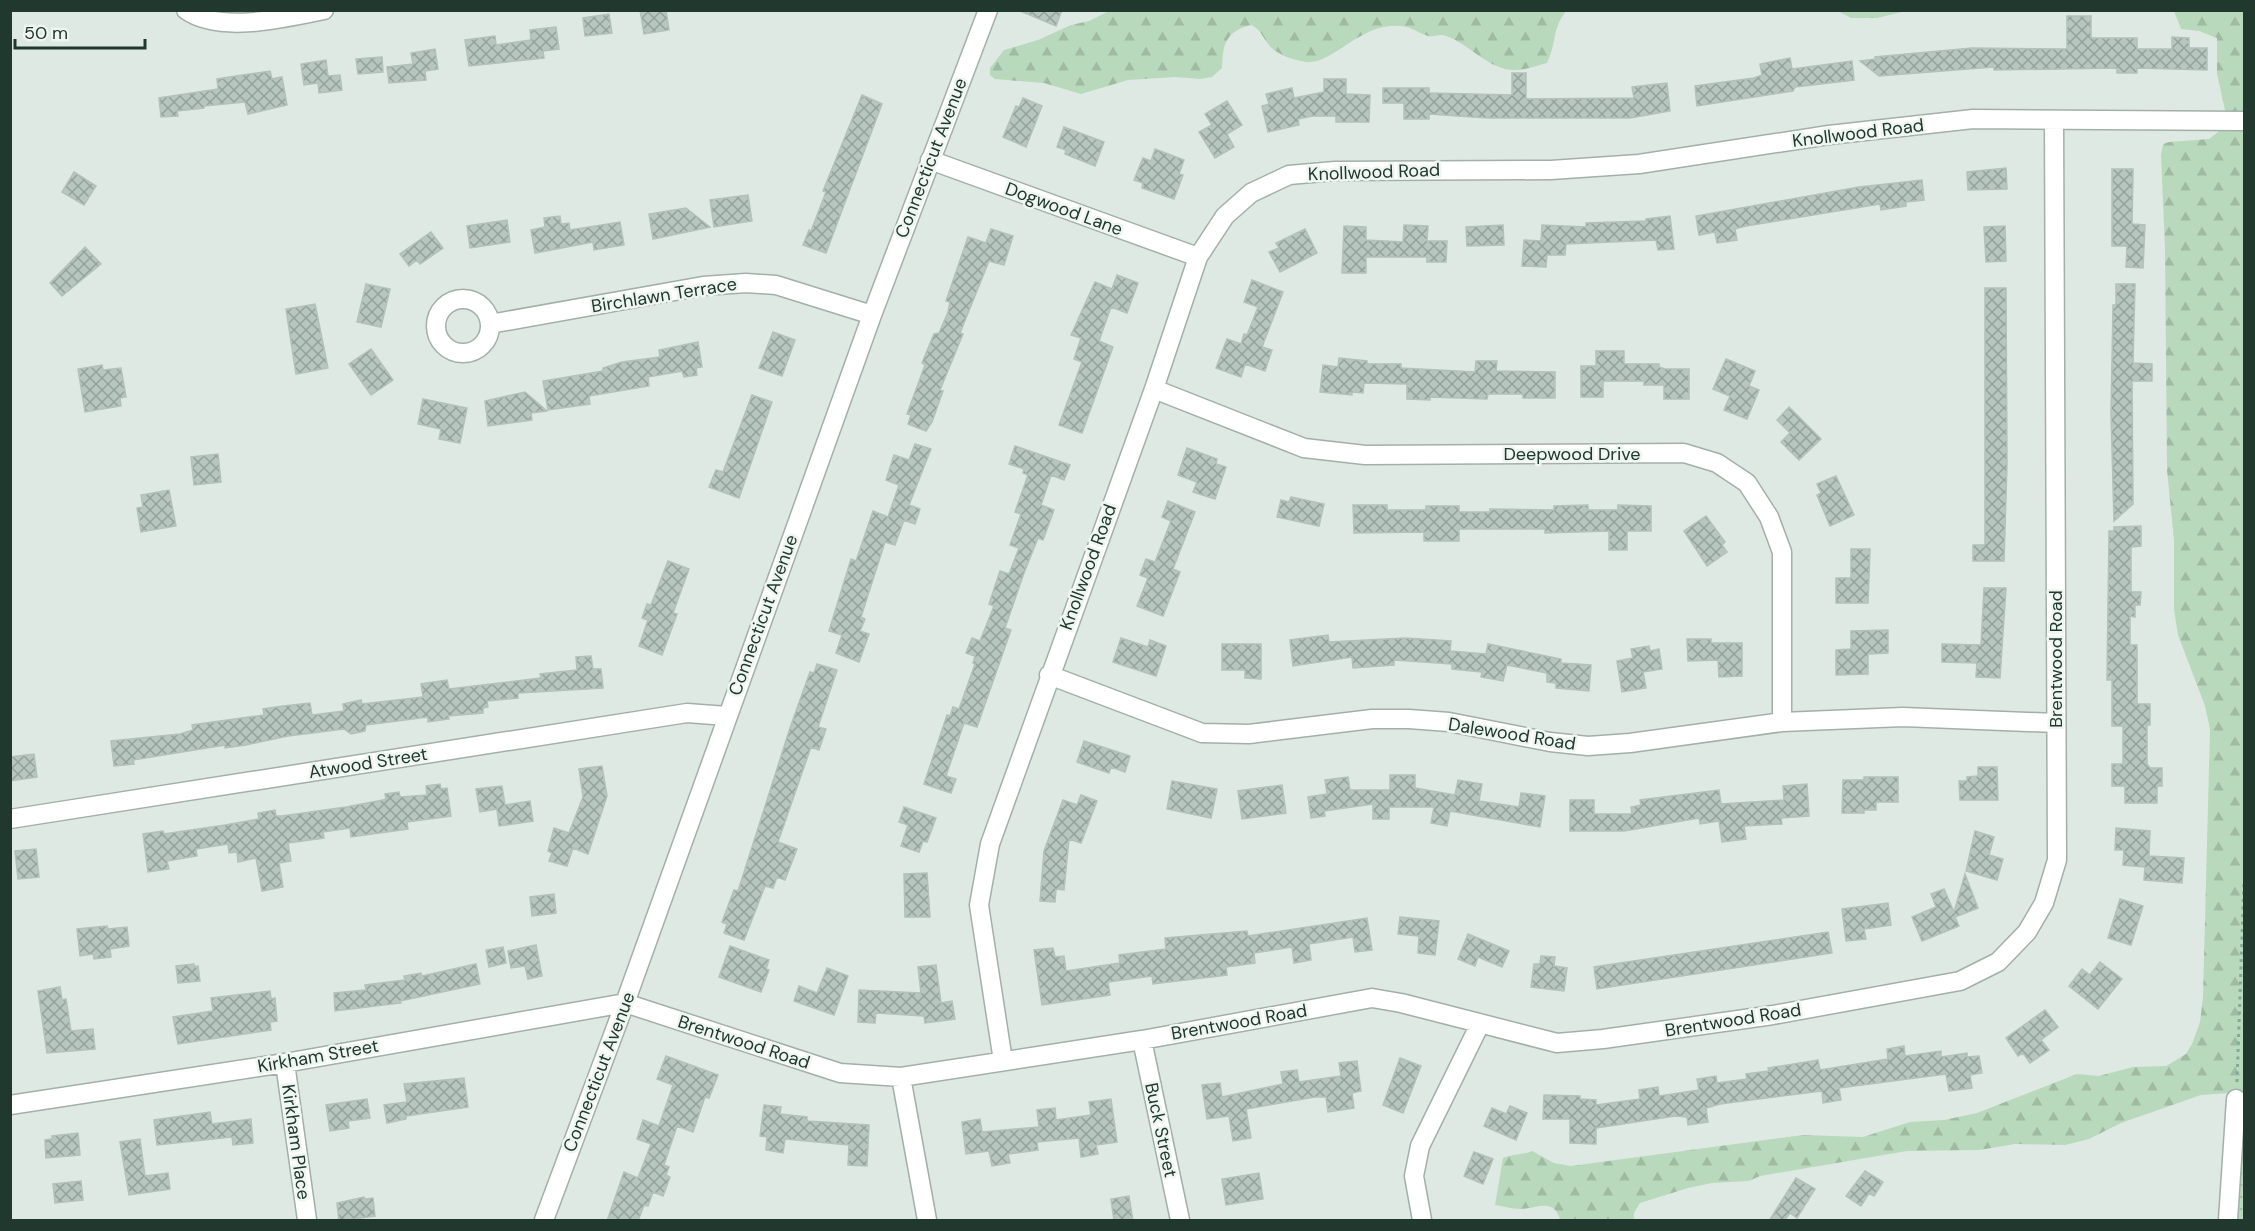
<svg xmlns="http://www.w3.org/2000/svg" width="2255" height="1231" viewBox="0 0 2255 1231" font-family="'DM Sans',sans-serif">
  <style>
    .forest { fill: url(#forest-firs) }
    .park { fill: url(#park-dots) }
    .building { fill: url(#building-cross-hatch); stroke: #b2c2b9; stroke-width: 1.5 }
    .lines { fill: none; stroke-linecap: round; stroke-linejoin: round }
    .minor-casing { stroke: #a2b0a9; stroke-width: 21 }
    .path { stroke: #81ab97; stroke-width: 3; stroke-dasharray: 3 4.5; stroke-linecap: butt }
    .minor { stroke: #fff; stroke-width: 18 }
    .labels { text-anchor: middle; stroke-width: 5; stroke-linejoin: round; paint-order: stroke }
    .street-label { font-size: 18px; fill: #21382e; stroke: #eff6f1 }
  </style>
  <defs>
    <pattern id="forest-firs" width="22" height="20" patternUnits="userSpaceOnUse" patternTransform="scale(1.5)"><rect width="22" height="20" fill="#b9d9bc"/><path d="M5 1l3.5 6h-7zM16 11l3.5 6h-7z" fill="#9fbba2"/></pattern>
    <pattern id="park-dots" width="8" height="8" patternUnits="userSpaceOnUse" patternTransform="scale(1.5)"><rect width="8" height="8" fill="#b9d9bc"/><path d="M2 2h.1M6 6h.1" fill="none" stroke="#9fbba2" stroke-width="1.8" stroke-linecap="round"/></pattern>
    <pattern id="building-cross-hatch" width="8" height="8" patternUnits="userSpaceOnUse" patternTransform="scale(1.5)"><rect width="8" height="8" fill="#b7c6be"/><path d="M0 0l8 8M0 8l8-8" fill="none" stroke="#94a29b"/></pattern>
  </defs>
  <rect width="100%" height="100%" fill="#dfe9e3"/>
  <path class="forest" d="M1109 11V10L1566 11C1551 31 1557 43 1547 63 1536 66 1523 71 1511 70 1486 68 1464 39 1442 35 1437 35 1432 37 1428 36 1421 34 1414 29 1407 27 1364 17 1334 65 1306 62 1294 60 1277 55 1269 45 1263 38 1260 28 1251 25 1225 32 1223 44 1222 68L1212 77 1200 79 1176 77 1128 80 1081 94 1044 83 995 79 990 75V68L1004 50 1038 40 1071 25 1089 21Z
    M1838 11H1906L1877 18H1851Z
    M2174 11H2244V1092L2201 1095 2121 1123 2089 1139 2065 1145 2015 1144 1979 1150 1907 1151 1760 1176 1749 1181 1712 1183 1688 1188 1640 1203 1634 1213V1220H1560C1554 1197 1537 1209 1520 1209 1512 1209 1503 1206 1495 1205L1503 1158C1512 1154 1523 1155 1532 1151L1554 1163 1571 1166 1803 1135 1863 1137 1910 1122 1944 1120 1977 1113 2077 1074 2099 1076 2133 1067 2166 1066 2186 1054 2192 1044 2200 1022 2203 997 2210 729 2205 706 2178 635 2174 610V540L2167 470 2165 248 2161 155 2163 144 2169 142 2209 139 2223 128 2225 110 2217 74V38L2199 31 2181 29Z"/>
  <path class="park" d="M2244 1045V1220H2237Z"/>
  <path class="building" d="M640 10H666L669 30 644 34Z
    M1018 10H1062L1056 26Z
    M609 14 612 33 585 36 583 18Z
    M2067 16H2091V38H2137V49H2172V37L2189 38V48H2207V70L2137 68V73H2117V68L1994 70V67L1879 76 1860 61 1876 59 1875 57 1972 48 2067 49Z
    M556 27 559 49 543 51 544 58 469 66 465 40 495 36 496 45 531 40 530 30Z
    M435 49 438 69 425 71 426 80 389 83 387 67 413 64 411 53Z
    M382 57 383 72 358 74 356 59Z
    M1790 58 1792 69 1852 61 1854 80 1795 87 1793 91 1697 106 1695 86 1754 78 1762 75 1760 64Z
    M326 60 328 76 340 75 342 90 319 93 318 83 304 85 301 64Z
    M270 71 272 79 282 77 287 105 248 114 245 102 204 106V108L177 111 178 116 161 117 159 98 218 89 217 79Z
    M1512 73H1526V99L1634 98 1632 87 1667 83 1670 111 1630 118H1488L1429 114V119H1404V103H1383V88H1429V93L1512 95Z
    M1324 79H1346V94L1370 95 1369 122H1336V116H1313L1298 119 1299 125 1268 132 1262 106 1269 104 1266 94 1292 88 1294 98 1324 92Z
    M862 95 882 104 826 253 803 245 809 230 811 231 826 192 823 191Z
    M1023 98 1042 106 1026 147 1003 137 1016 106 1019 107Z
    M1227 101 1242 125 1227 134 1234 147 1215 158 1199 132 1212 125 1205 114Z
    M1064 127 1104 142 1095 166 1065 154 1066 150 1057 147Z
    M1155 149 1184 160 1179 174 1183 175 1174 199 1142 188 1143 183 1134 180 1143 158 1151 161Z
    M2006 168 2007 189 1968 190 1967 172Z
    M2112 169H2133L2132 224 2145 225 2143 268 2126 267 2127 246H2112Z
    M74 172 96 186 84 205 62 192Z
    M1922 180 1924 200 1906 202V206L1881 210 1880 204 1746 226 1735 229 1737 240 1717 243 1715 232 1699 235 1696 216 1859 187Z
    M748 195 752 221 714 227 710 200Z
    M686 208 710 227 653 239 649 214Z
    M560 216 561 224 569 223 570 230 620 222 624 245 594 250 593 242 535 253 531 230 545 227 544 218Z
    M1670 216 1674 249 1658 250 1656 240 1566 244 1565 255H1547L1546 267 1522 266 1524 240 1541 241 1542 225 1586 227V223L1646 221V219Z
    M507 220 510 242 470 248 467 226Z
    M1404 225 1428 226 1427 241H1447L1446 262H1427V257H1366V273H1342L1344 226 1366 227V240L1403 242Z
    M1503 225 1504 245 1467 246 1466 227Z
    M2005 226 2006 261 1986 262 1984 227Z
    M991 229 1013 236 1004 265 989 261 960 333 963 334 940 390 943 391 932 422 926 431 908 424 911 415 907 414 925 365 922 363 934 334 939 333 948 312 950 302 946 301 968 237 986 243Z
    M1305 229 1317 253 1280 272 1269 252 1279 248 1276 243Z
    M431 232 443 248 420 264 417 260 409 266 400 254Z
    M85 247 101 264 62 296 50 283Z
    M1117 275 1138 283 1127 313 1111 307 1099 341 1113 347 1082 433 1059 425 1082 362 1074 359 1081 338 1071 335 1095 282 1112 289Z
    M1252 280 1283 292 1262 347 1272 350 1265 371 1245 364 1241 377 1216 368 1227 339 1241 344 1244 334 1247 335 1258 307 1244 302Z
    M366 284 390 289 381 327 357 322Z
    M2116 284H2135L2133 363 2152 364V381H2132L2133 504 2114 521 2111 414 2113 305H2116Z
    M1985 288H2006L2007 464 2004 561H1973V545H1985Z
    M315 304 328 368 296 374 286 309Z
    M773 332 795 340 782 376 759 368Z
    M698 342 702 367 696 368 697 375 684 377 682 371 648 377 649 386 589 396 590 404 548 410 543 381 603 371V368L622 362 660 357 659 350Z
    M371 349 393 380 371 395 349 364Z
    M1596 351H1624V364H1659V367L1665 369H1689V399H1664V385H1644V381H1603V397H1581V366H1596Z
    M1339 358 1367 361V364H1401V368L1475 372 1476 361H1497L1496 371 1555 372V398H1523V394H1488L1487 399 1430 397V400L1407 399V384L1364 383 1363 393 1352 392V395L1320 392 1323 365 1338 367Z
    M1726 359 1755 371 1749 386 1759 390 1747 419 1724 410 1730 396 1713 389Z
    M102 365 103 370 121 368 126 397 120 398 121 406 85 412 78 369Z
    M525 392 547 411 531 413 532 420 488 426 485 401Z
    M752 395 772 402 739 498 709 487 716 470 723 472Z
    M423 399 467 408 460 443 439 439 441 429 418 424Z
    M1789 407 1821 439 1799 460 1781 442 1790 433 1777 420Z
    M915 444 931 449 909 505 920 509 915 524 904 520 895 545 885 542 861 617 865 619 860 631 869 634 859 662 836 653 842 635 829 631 851 559 856 561 873 511 888 517 899 485 886 480 894 455 909 460Z
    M1015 446 1070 465 1064 480 1051 475 1041 505 1054 510 1043 540 1038 538 1024 573 1005 628 1011 630 977 727 964 723 946 776 956 779 951 793 924 784 947 715 950 716 953 707 959 709 975 664 973 663 975 656 966 653 972 638 980 641 994 606 989 604 1000 571 1009 574 1019 548 1010 545 1021 514 1015 512 1028 475 1023 473 1024 469 1009 464Z
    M1187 448 1217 459 1216 464 1226 467 1215 499 1193 492 1197 482 1178 475Z
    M218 454 221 482 194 485 191 457Z
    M1836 476 1854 515 1830 526 1817 495 1821 493 1817 484Z
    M169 490 176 526 141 532 137 508 143 507 141 495Z
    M1291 497 1324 504 1319 526 1277 517 1281 500 1289 502Z
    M1168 501 1195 512 1173 569 1180 572 1163 616 1137 606 1148 578 1140 575 1146 559 1155 562 1171 521 1162 517Z
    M1353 505H1387V510H1426V506H1459V512H1490V509L1554 510V506L1588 505V510H1618V505L1651 506V531H1627V550H1609V531L1545 533V529H1459V541H1424V532L1354 533Z
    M1706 516 1725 542 1722 545 1727 552 1707 566 1684 531Z
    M2141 526V546L2131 547V592H2141L2140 605H2135V617L2130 616V645H2137V704H2150V725H2147V764L2150 768H2162V786H2157V803H2125V786H2112V764H2123V726H2112V680H2107L2109 531H2114V527Z
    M1851 549H1870L1868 603H1836V578H1851Z
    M668 561 689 569 673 613 677 614 662 655 639 646 648 620 642 618 647 604 651 605Z
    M1984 588H2006L2000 678 1976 677 1977 663 1942 662V644L1981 645Z
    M1888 630V653L1868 654V674L1836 675V650L1851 649V631Z
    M1328 635 1329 642 1405 638 1451 641 1450 651 1486 654 1488 644 1561 659V663L1591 665 1589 691 1556 688V683L1547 682V673L1507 665 1503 681 1481 677 1482 672 1452 669V664L1394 660V665L1353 668 1352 657 1293 666 1290 640Z
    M1121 638 1148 647 1150 640 1166 646 1156 676 1113 662Z
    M1687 639H1711V643H1742V676L1719 677 1718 660 1688 661Z
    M1222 644H1261V679L1245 678V670H1222Z
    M1649 646 1650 651 1659 649 1662 669 1643 672 1646 688 1622 692 1617 661 1633 658 1631 649Z
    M591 656 593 669H601L603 688 518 693V698L487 701 488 707 483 708V713L448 716 449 719 428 722V717L366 725 365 731 351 734 344 729 288 736 246 745 225 748V745L133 760 134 764 114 766 111 741 180 734 193 730 192 725 264 715 263 709 283 706 310 703 312 715 344 711 343 704 361 700 362 704 423 697 421 684 447 680 449 689 541 678 540 674 577 670 576 657Z
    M817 664 837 670 818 727 826 729 819 750 811 747 778 842 797 849 785 880 777 877 773 888 765 886 744 940 724 933 727 924 722 922 734 890 738 891 790 728 810 672 814 673Z
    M1084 741 1130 756 1125 772 1111 767 1109 773 1077 762Z
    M34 754 37 777 10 781V757Z
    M602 766 607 796 588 854 573 848 567 866 549 861 552 853 548 851 554 828 569 833 583 797 579 769Z
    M1978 767H1997L1998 800H1960L1959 781H1967V777L1978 776Z
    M1390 775H1415V788L1455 795 1458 780 1482 784 1479 801 1519 807 1521 793 1545 796 1540 827 1450 811 1447 826 1431 823 1434 807H1389V819H1373V804L1324 811 1325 816 1311 818 1308 797 1327 794 1325 780 1348 777 1350 790H1390Z
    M1864 777H1898V802H1876V810H1864V813H1842L1843 780H1864Z
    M1172 781 1217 789 1211 818 1167 809Z
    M440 784 441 789 447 788 451 816 407 822 408 829 351 837 350 828 323 832 324 838 288 843 291 861 279 863 283 887 262 891 256 858 238 862 237 852 229 853 228 844 196 849 197 856 167 861 169 869 148 872 143 834 163 831 164 834 225 825 259 819 258 813 275 810 276 816H282L346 807 383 800 386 799 385 794 399 792 400 797 427 795 426 786Z
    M1807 784 1809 816 1781 818 1782 824 1744 826 1746 839 1722 842 1719 821 1700 824 1699 818 1624 831H1570V800H1594V814H1632L1631 807 1641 805 1640 800 1719 790 1721 804 1784 800 1783 786Z
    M1282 785 1286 813 1242 819 1238 791Z
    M502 786 505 805 530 801 533 821 499 826 497 809 480 812 476 789Z
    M1081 795 1097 801 1081 843 1069 839 1064 890 1056 889 1055 902 1040 901 1044 851 1063 800 1077 805Z
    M904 807 936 818 927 842 923 841 919 852 901 846 908 825 899 822Z
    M2116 828 2150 831 2149 856 2184 858 2182 883 2144 880 2145 867 2123 865 2124 850H2115Z
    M1975 831 1994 837 1989 855 2003 859 1997 880 1966 871Z
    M36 849 39 877 18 879 15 851Z
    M927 873 930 917H905L904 874Z
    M1965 874 1978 908 1955 917 1959 926 1922 941 1912 917 1936 907 1931 894 1944 889 1954 912Z
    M554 894 556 913 532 916 530 897Z
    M2120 899 2143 906 2131 945 2108 938Z
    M1888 903 1891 925 1864 929 1866 939 1846 941 1842 909Z
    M1400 917 1439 921 1435 955 1418 953 1419 936 1398 934Z
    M1367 918 1372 950 1355 952 1353 937 1309 944 1311 960 1294 963 1292 947 1254 953 1255 963 1226 967 1227 975 1153 984 1152 976 1108 982 1110 995 1042 1005 1034 950 1053 948 1055 957 1064 956 1066 971 1120 963 1119 955 1166 949 1165 938 1247 931 1248 936Z
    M107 926 108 929 127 927 129 946 110 949 111 957 94 959 93 954 80 956 77 929Z
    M1828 932 1832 953 1597 989 1594 967Z
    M1468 934 1509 951 1502 967 1478 957 1475 966 1458 959Z
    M536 945 542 976 528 979 525 966 511 968 508 951Z
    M730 946 769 960 766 969 769 970 761 992 719 977Z
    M503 947 506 963 489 967 486 950Z
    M1541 956 1555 957 1554 966 1567 968 1564 991 1531 987 1534 964H1540Z
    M2100 962 2122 979 2098 1009 2069 986 2082 969 2090 975Z
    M194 964 195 967 198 966 200 981 178 983 176 966Z
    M476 964 480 984 400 1001 401 1003 335 1011 334 993 366 990 365 985 405 980 404 976 421 973 422 976Z
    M936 965 941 1003 952 1001 955 1019 925 1023 924 1016 876 1013 875 1023 858 1022 859 990 921 993 918 967Z
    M827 968 848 976 834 1015 794 1001 799 986 817 993Z
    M60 987 62 1000 66 999 71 1031 93 1029 95 1049 47 1053 38 991Z
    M270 991 271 999 275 998 277 1021 270 1022 271 1030 178 1044 173 1017 213 1011 211 998Z
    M2045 1010 2058 1027 2041 1040 2049 1050 2030 1063 2023 1053 2018 1056 2006 1038Z
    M1904 1046 1905 1056 1941 1051V1057L1967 1053V1057L1979 1056 1982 1073 1970 1075 1972 1088 1949 1091 1946 1074 1839 1088 1841 1100 1823 1103 1822 1091 1720 1104 1706 1108 1708 1122 1688 1125 1687 1117 1675 1116 1596 1128V1144L1570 1143V1119H1543L1544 1095 1580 1096V1099L1596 1100V1105L1640 1099 1639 1090 1658 1087 1659 1096 1699 1090 1697 1079 1716 1076 1717 1083 1747 1079 1746 1074 1769 1071 1768 1068 1818 1060 1820 1070 1888 1059 1887 1049Z
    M666 1056 718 1075 709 1098 705 1097 693 1132 677 1126 664 1165 669 1167 666 1175 670 1177 663 1196 653 1192 648 1206 644 1205 638 1221H607L624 1172 638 1178 651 1144 637 1139 643 1120 659 1126 673 1085 657 1079Z
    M1400 1058 1421 1066 1403 1113 1383 1105Z
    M1357 1061 1361 1091 1352 1093 1354 1108 1328 1112 1326 1097H1315L1246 1109 1251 1138 1233 1141 1229 1116 1207 1119 1202 1085 1220 1083 1222 1097 1283 1084 1281 1072 1297 1070 1299 1082 1341 1076 1339 1063Z
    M464 1078 468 1107 406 1116V1119L387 1123 384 1105 407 1102 404 1084Z
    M367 1099 370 1118 348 1121 349 1128 330 1131 326 1105Z
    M1111 1099 1117 1142 1096 1145 1098 1154 1081 1157 1079 1138 1037 1142 1038 1150 1008 1154 1010 1163 992 1166 989 1151 966 1154 962 1122 980 1119 982 1132 1039 1127 1037 1110 1055 1108 1056 1120 1091 1115 1089 1102Z
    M764 1105 781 1107 780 1114 807 1117V1121L869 1125 867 1166 848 1165 849 1145 785 1139 783 1153 766 1150 767 1137 760 1136Z
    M1510 1106 1527 1113 1516 1140 1484 1126 1492 1108 1506 1114Z
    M210 1112 212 1124 251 1119 253 1143 233 1145 232 1137 157 1145 154 1120Z
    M78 1133 80 1155 46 1158 45 1140 52 1139V1136Z
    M140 1139 145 1176 168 1173 170 1189 129 1195 120 1142Z
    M1474 1152 1493 1159 1483 1184 1464 1176Z
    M1865 1171 1883 1182 1874 1196 1869 1193 1861 1206 1846 1196Z
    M1259 1173 1263 1199 1226 1205 1222 1179Z
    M1796 1178 1815 1189 1797 1218 1790 1213 1784 1221H1769Z
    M81 1181 83 1200 55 1203 53 1184Z
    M1129 1196 1133 1221H1114L1111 1199Z
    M364 1197 365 1199 373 1198 375 1216 339 1221 337 1203Z"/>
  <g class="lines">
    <g class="minor-casing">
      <path id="minor" d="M186 10C220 34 285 18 324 10
        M930 160 1198 257
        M436 326a27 27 0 1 1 54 0a27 27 0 1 1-54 0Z
        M490 324 703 286 746 283 776 285 872 315
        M1154 389 1304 448 1365 455 1684 453 1717 463 1747 483 1769 517 1782 552V722
        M1049 675 1202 733 1249 734 1372 719H1409L1449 722 1550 742 1588 746 1630 743 1782 722 1903 717 2056 723
        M10 819 687 713 727 716
        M1142 1040 1180 1220
        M1003 1061 979 905 990 844 1154 389 1198 257 1225 216 1251 193 1289 175 1335 171 1551 170 1639 164 1829 135 1973 119 2244 121
        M285 1063 307 1220
        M901 1077 927 1220
        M10 1105 285 1063 625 1003 840 1073 901 1077 1142 1040 1372 998 1401 1003 1557 1043 1603 1039 1773 1015 1960 981 1998 962 2027 932 2044 903 2057 860 2054 120
        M544 1220 625 1003 872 315 988 10
        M1422 1220 1414 1176 1420 1146 1480 1024
        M2228 1220 2236 1099"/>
    </g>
    <path class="path" d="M2237 1082 2244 880"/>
    <use href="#minor" class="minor"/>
  </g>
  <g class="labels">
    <g class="street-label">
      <text transform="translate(1858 133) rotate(-7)" y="6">Knollwood Road</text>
      <text transform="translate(931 158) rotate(-69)" y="6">Connecticut Avenue</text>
      <text transform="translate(1374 172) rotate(-2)" y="6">Knollwood Road</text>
      <text transform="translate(1064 209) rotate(20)" y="6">Dogwood Lane</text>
      <text transform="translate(664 295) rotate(-9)" y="6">Birchlawn Terrace</text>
      <text x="1572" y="460">Deepwood Drive</text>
      <text transform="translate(1088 567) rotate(-70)" y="6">Knollwood Road</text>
      <text transform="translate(763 615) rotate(-70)" y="6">Connecticut Avenue</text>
      <text transform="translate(2056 659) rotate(-90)" y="6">Brentwood Road</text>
      <text transform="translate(1512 734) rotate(9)" y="6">Dalewood Road</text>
      <text transform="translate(368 763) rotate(-9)" y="6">Atwood Street</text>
      <text transform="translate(1733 1020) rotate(-9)" y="6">Brentwood Road</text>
      <text transform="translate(1239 1022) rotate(-10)" y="6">Brentwood Road</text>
      <text transform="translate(744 1042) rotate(18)" y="6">Brentwood Road</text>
      <text transform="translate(318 1056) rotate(-10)" y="6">Kirkham Street</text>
      <text transform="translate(599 1072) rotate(-69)" y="6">Connecticut Avenue</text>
      <text transform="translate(1161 1130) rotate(78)" y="6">Buck Street</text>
      <text transform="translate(296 1142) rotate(82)" y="6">Kirkham Place</text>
    </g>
  </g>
  <rect width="2255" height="1231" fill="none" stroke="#21382e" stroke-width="24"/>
  <path d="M15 39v9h130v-9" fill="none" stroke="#21382e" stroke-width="3"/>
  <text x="24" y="39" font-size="18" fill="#21382e" stroke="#eff6f1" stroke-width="4.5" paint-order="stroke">50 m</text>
</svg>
